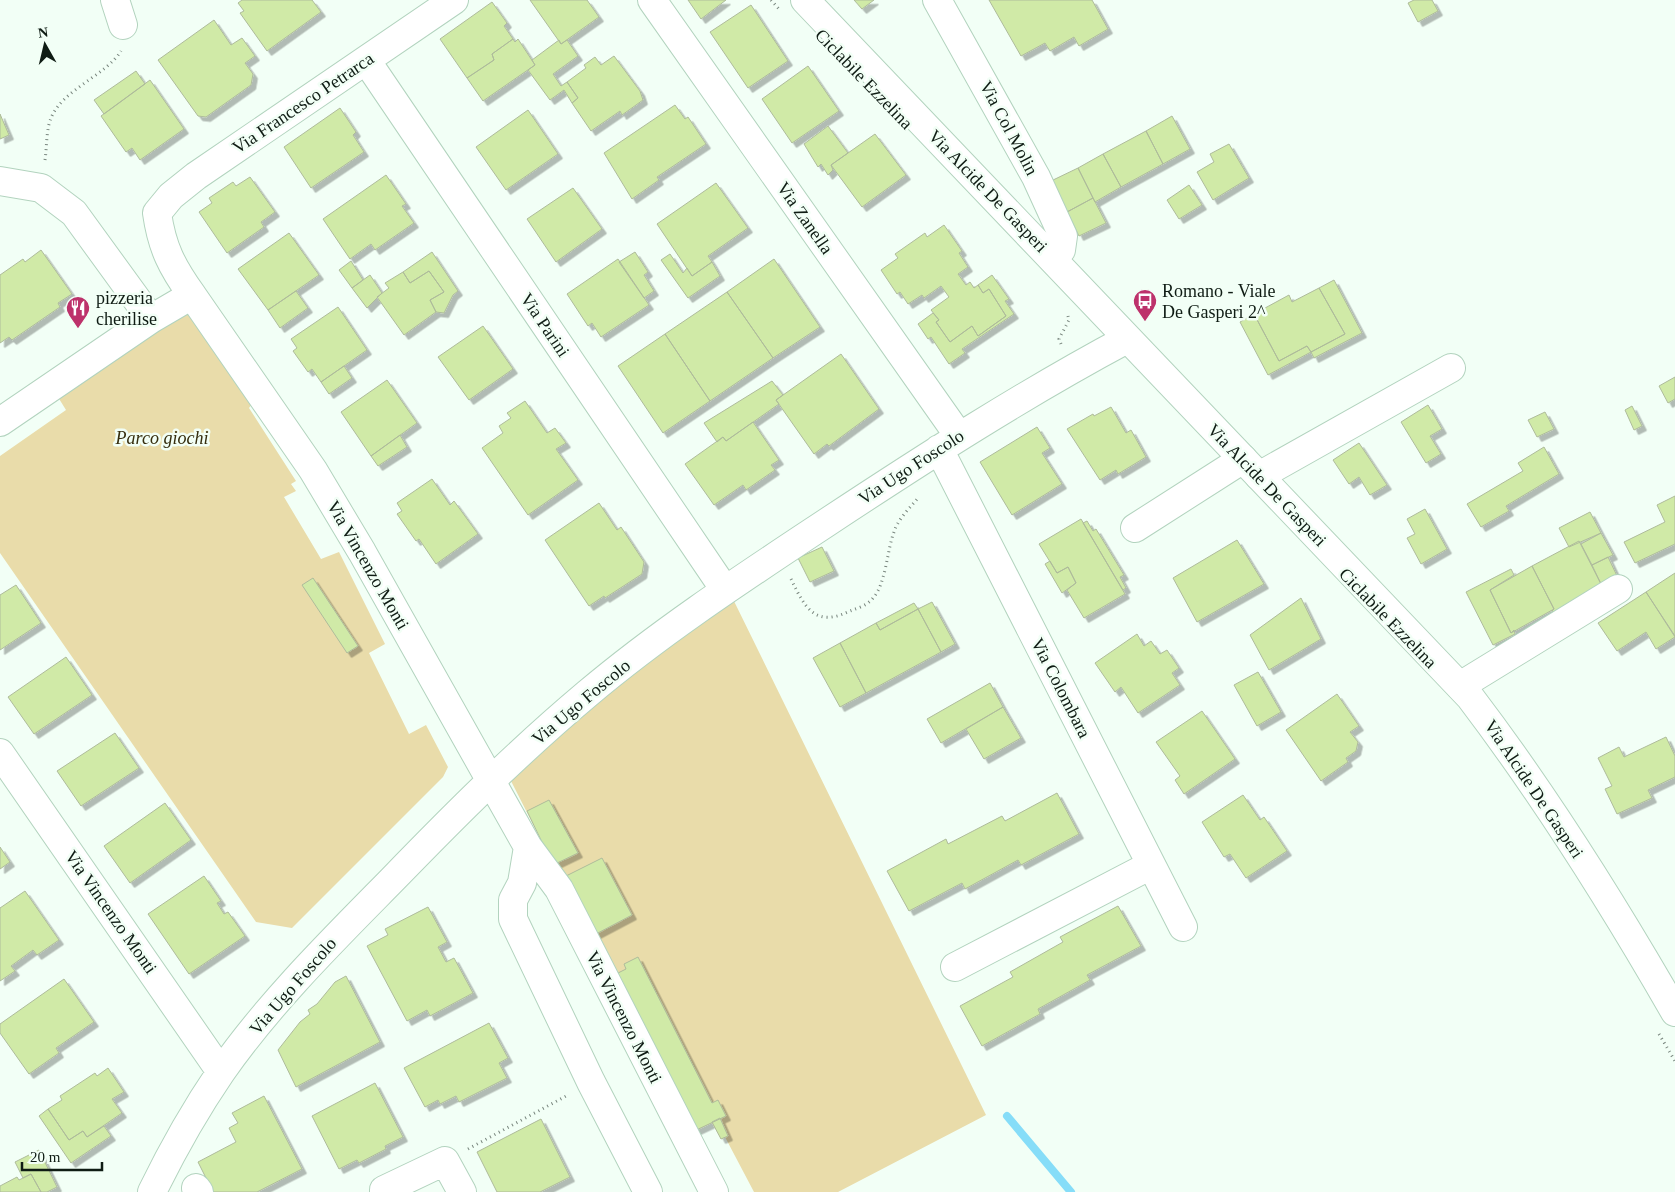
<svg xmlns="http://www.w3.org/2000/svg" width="1675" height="1192" viewBox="0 0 1675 1192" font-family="Georgia,serif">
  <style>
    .green { fill: #e9dcaa }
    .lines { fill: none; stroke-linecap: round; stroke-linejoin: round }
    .stream { stroke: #86ddf8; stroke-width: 8 }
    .building { fill: #d0eaa7; stroke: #aebb9b; filter: url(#shadow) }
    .minor-casing { stroke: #b2d3be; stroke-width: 30 }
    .major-casing { stroke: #b2d3be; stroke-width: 30 }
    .path { stroke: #79867e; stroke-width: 3; stroke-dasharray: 1 4; stroke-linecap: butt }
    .minor { stroke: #fff; stroke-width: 28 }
    .major { stroke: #fff; stroke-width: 28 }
    .labels { text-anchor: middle; stroke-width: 5; stroke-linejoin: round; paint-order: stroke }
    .street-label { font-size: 18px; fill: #0f1c14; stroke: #f2fff6 }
    .poi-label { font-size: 18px; fill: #0f1c14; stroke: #f2fff6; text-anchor: start }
    .park-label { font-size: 18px; font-style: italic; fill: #362e0e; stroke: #f2fff6 }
  </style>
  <defs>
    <filter id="shadow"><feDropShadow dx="4.5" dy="4.5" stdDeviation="0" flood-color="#0004"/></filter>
  </defs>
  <rect width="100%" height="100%" fill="#f2fff6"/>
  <path class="green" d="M187 310 252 404 249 408 296 481 291 484 296 491 284 497 321 559 339 552 385 644 369 653 409 734 426 725 448 767 443 777 292 928 256 922 0 553V456L66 410 53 389Z
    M730 593 986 1115 838 1192H754L725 1137 721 1139 712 1123 690 1133 511 781 513 768Z"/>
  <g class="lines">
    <path class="stream" d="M1007 1116 1071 1192"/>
  </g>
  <path class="building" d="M242 0H312L321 12 267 51 240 13 244 11 238 3Z
    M530 0H587L599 17 561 44Z
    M688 0H726L701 19Z
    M854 0H874L862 9Z
    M989 0H1092L1108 29 1079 46 1074 37 1050 51 1045 43 1021 56Z
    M1414 0H1432L1438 11 1418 22 1408 3Z
    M492 2 507 23 504 26 513 39 492 54 494 60 467 78 440 39Z
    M751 5 788 61 748 88 710 32Z
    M214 20 231 45 242 38 255 56 245 63 253 74 251 85 206 117 198 116 158 60Z
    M513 39 515 42 518 39 535 65 483 101 467 78 494 60 492 54Z
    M559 40 561 44 567 40 578 56 553 74 561 86 567 82 578 98 572 103 564 90 550 100 528 70 535 65 532 60Z
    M614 56 640 91 643 100 622 115 620 111 591 131 572 103 578 98 567 82 586 68 584 65 595 57 601 65Z
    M808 66 839 111 792 143 762 99Z
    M136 71 145 84 104 114 94 100Z
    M150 80 184 129 140 160 132 148 126 152 101 116Z
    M675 105 685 119 688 117 706 144 657 177 659 180 632 199 604 153Z
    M340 108 356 132 353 135 364 152 311 188 284 147Z
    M528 110 558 154 506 190 476 147Z
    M0 114 9 135 0 139Z
    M1172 116 1190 149 1163 164 1146 131Z
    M828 126 848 153 831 165 833 170 828 175 821 164 818 167 804 144Z
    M1146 131 1163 164 1121 187 1103 154Z
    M875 134 906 175 862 207 831 165Z
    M1229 144 1249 178 1213 200 1197 172 1214 162 1210 154Z
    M1103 154 1121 187 1095 202 1078 168Z
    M1078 168 1093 198 1067 212 1051 181Z
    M386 175 406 204 402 206 414 223 375 250 371 244 350 259 323 219Z
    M250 177 275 212 261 222 264 227 227 253 199 212 212 203 209 198 233 182 236 186Z
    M716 183 748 228 708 256 712 262 692 276 657 224Z
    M1189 185 1202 205 1179 219 1167 200Z
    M573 188 602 229 556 262 527 219Z
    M1093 198 1106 223 1079 236 1067 212Z
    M944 225 962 251 959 253 968 267 958 274 966 285 970 282 974 288 978 285 983 293 989 289 1006 316 978 336 972 326 950 342 936 322 939 320 931 310 949 297 941 286 924 298 922 295 908 304 900 292 897 294 881 270 898 258 895 254 925 233 927 237Z
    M289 233 319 275 268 310 238 269Z
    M41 250 72 294 58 303 60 307 12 340 9 337 0 343V275L23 259 25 262Z
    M432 252 458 291 453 295 444 313 436 312 430 300 444 292 429 271 410 283 403 272Z
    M635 252 648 272 644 275 654 291 644 298 619 262Z
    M670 254 683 273 687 268 692 276 712 262 720 276 688 298 661 260Z
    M618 259 649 305 601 337 592 323 588 326 567 294Z
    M774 259 820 327 773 358 727 292Z
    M351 261 363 280 352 288 339 270Z
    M429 271 444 292 430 300 436 312 404 335 377 297 389 288 385 283 403 272 410 283Z
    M370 275 382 293 367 308 352 288Z
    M992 275 1009 299 1005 301 1014 314 962 349 965 353 949 364 931 337 928 339 918 324 933 313 939 320 936 322 950 342 972 326 978 336 1006 316 989 289 983 293 978 285Z
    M1334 280 1362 333 1314 358 1311 352 1345 334 1319 288Z
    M1319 288 1345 334 1311 352 1307 346 1279 361 1254 314 1289 295 1292 302Z
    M296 291 308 308 280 328 268 310Z
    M727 292 773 358 710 401 665 334Z
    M338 307 367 350 321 382 312 369 308 372 293 351 297 348 291 339Z
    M1254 314 1279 361 1307 346 1311 352 1268 375 1240 322Z
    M483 326 513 369 469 400 438 357Z
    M665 334 710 401 663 433 618 366Z
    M841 354 879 409 829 446 827 444 814 454 776 400Z
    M344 366 352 378 329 394 321 382Z
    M1675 377V399L1668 403 1659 386Z
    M387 380 417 423 371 456 341 412Z
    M772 381 783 395 776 400 779 404 726 441 723 437 717 442 704 423Z
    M525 401 547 433 555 428 566 443 556 449 578 480 528 515 482 448 503 433 499 426 511 418 507 413Z
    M1428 405 1442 429 1430 436 1441 454 1426 463 1401 422Z
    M1632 406 1642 426 1634 430 1625 410Z
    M1111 407 1126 433 1131 430 1146 457 1118 474 1116 470 1100 480 1067 429 1093 414 1094 416Z
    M1545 412 1554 429 1537 437 1528 420Z
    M753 422 779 460 771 465 775 470 746 490 743 485 714 505 685 464 723 437 726 441Z
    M1037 427 1050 448 1042 453 1062 484 1012 515 980 462Z
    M400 435 407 447 378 466 371 456Z
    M1359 443 1387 485 1370 495 1359 477 1349 484 1333 460Z
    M1544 447 1559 474 1506 506 1509 511 1481 527 1467 504 1523 471 1518 463Z
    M432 479 450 505 454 501 478 534 436 564 419 539 416 541 397 514 402 511 397 503Z
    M1675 496V544L1635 563 1624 542 1665 522 1657 505Z
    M599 503 617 530 621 527 644 562 642 574 605 598 604 596 589 606 545 540Z
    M1425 509 1447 549 1421 564 1407 538 1415 534 1407 519Z
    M1590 512 1601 533 1569 547 1559 528Z
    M1081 519 1125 594 1084 618 1067 590 1076 583 1068 567 1057 573 1039 544Z
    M1087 521 1093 531 1096 529 1124 575 1120 577 1126 588 1123 590 1083 523Z
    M1601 533 1613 555 1592 565 1581 544Z
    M1237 540 1264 584 1197 622 1173 578Z
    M1579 541 1602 586 1554 615 1552 611 1554 609 1532 566Z
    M822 547 834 571 810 582 798 558Z
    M1608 557 1618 578 1602 586 1592 565Z
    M1050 561 1057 573 1068 567 1076 583 1062 593 1045 564Z
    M1532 566 1554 609 1511 633 1490 590Z
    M1511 569 1514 575 1490 590 1511 633 1514 630 1515 634 1493 645 1466 592Z
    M1675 573V636L1646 592Z
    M313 578 358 646 347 653 302 585Z
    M16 585 41 623 0 650V595Z
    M1646 592 1675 637 1656 649 1646 632 1617 651 1598 623Z
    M1301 598 1321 639 1269 670 1250 635Z
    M932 602 955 644 941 652 918 609Z
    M914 603 918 609 880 630 876 623Z
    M918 609 941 652 866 693 840 643 876 623 880 630Z
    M1137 634 1144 646 1151 641 1160 654 1167 650 1179 668 1172 673 1180 685 1138 713 1121 687 1115 692 1095 663Z
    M840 643 866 693 840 707 813 658Z
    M66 657 92 695 34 734 8 697Z
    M1258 672 1281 712 1257 726 1234 685Z
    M990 683 1003 707 941 743 927 719Z
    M1337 694 1359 726 1350 732 1358 742 1356 751 1346 758 1348 762 1321 781 1286 730Z
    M1003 707 1021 738 984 759 966 729Z
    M1202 711 1235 759 1184 794 1175 780 1180 776 1156 742Z
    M115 733 139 768 81 806 57 771Z
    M1666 737 1675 756V777L1648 790 1652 798 1617 814 1605 789 1612 786 1598 758 1619 747 1624 757Z
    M1057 793 1079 834 1021 865 1018 860 965 889 962 883 909 911 887 871 946 839 948 844 1002 816 1005 821Z
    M1243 795 1260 820 1264 817 1287 851 1246 878 1230 854 1224 857 1202 822Z
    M549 800 578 853 553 865 527 811Z
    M165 803 191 840 130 883 104 846Z
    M0 847 10 862 0 869Z
    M602 858 632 915 596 934 566 876Z
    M204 876 221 901 217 903 224 914 228 912 245 936 189 974 148 914Z
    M25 891 59 940 37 955 33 950 11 966 15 971 0 981V908Z
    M1118 906 1141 946 1087 975 1090 980 1038 1009 1040 1014 982 1046 960 1006 1013 977 1010 972 1063 942 1060 937Z
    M428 907 447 942 438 947 446 962 454 958 473 993 430 1016 427 1010 407 1021 367 946 388 935 385 929Z
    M638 957 712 1103 718 1100 726 1116 690 1133 610 977 626 969 624 964Z
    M346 976 380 1042 296 1087 278 1050 300 1022 310 1014 308 1010 317 1004 335 982Z
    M64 979 94 1022 56 1048 59 1053 29 1074 0 1033V1024Z
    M489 1023 508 1058 499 1063 507 1078 459 1102 456 1096 440 1104 438 1100 425 1107 404 1068Z
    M108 1068 124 1092 112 1099 122 1113 87 1137 83 1131 69 1140 48 1109 62 1100 60 1096 95 1073 97 1076Z
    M375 1083 403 1137 385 1146 386 1149 359 1163 357 1160 339 1169 312 1116Z
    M264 1096 302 1169 257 1192H213L198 1162 236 1142 229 1128 238 1123 232 1113Z
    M48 1109 69 1140 83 1131 87 1137 104 1126 111 1136 71 1163 39 1116Z
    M720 1118 728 1136 721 1139 712 1122Z
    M541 1119 570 1177 540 1192H497L477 1152Z
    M39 1150 57 1187 47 1192H41L31 1174 23 1178 15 1162Z
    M31 1174 41 1192H0V1186L17 1177 19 1180Z"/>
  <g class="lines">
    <g class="minor-casing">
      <path id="minor" d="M115 0 123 25
        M652 0 959 436
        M937 0 1036 177 1063 236 1061 250 1053 259
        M366 60 725 590
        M0 181 41 188 74 213 151 319
        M192 295 313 470 362 552 528 847 559 889 714 1192
        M0 422 151 319 192 295C172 267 162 248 157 213L171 196 196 176 454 0
        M939 449 1183 927
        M1259 476 1451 368
        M1135 528 1243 459
        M1460 686 1618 589
        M0 753 221 1072
        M528 847 522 883 513 900V919L591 1082 648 1192
        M955 967 1151 865
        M196 1188 199 1192
        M152 1192C172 1151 195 1110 221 1072 270 1002 332 941 392 880 455 815 518 752 587 694 663 630 746 576 829 521 926 457 1024 394 1127 339
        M384 1192V1190L445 1161 462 1192"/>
    </g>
    <g class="major-casing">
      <path id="major" d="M805 0 1470 697C1546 797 1613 904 1675 1012"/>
    </g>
    <path class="path" d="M771 0 779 9
      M45 160C47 147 46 130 51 118 62 90 105 76 121 51
      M1061 344 1059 339 1069 320 1068 316
      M791 579C805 608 815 628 850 611 858 608 868 605 873 598 886 584 887 550 894 532 898 519 909 509 918 498
      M1659 1034 1675 1061
      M468 1149 568 1095"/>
    <use href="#minor" class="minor"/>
    <use href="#major" class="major"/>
  </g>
  <defs>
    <g id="bus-pin" transform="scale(1.25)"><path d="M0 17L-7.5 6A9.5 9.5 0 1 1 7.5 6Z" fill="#bd326b" stroke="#f2fff6"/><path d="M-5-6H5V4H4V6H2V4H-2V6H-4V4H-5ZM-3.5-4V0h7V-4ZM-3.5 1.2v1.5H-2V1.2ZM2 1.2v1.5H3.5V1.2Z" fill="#fff"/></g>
    <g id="restaurant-pin" transform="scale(1.25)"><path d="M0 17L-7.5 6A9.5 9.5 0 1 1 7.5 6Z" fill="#bd326b" stroke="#f2fff6"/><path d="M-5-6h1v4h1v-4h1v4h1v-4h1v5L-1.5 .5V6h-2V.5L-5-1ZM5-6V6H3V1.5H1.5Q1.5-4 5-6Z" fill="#fff"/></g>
  </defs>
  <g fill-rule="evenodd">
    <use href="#bus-pin" x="1145" y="301"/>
    <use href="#restaurant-pin" x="78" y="308"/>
  </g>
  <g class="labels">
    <g class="street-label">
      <text transform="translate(864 79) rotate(46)" y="6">Ciclabile Ezzelina</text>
      <text transform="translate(303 103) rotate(-34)" y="6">Via Francesco Petrarca</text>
      <text transform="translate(1009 128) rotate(62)" y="6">Via Col Molin</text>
      <text transform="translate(988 191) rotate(46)" y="6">Via Alcide De Gasperi</text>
      <text transform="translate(805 218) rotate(55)" y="6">Via Zanella</text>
      <text transform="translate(545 325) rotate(56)" y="6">Via Parini</text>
      <text transform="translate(911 467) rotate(-33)" y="6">Via Ugo Foscolo</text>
      <text transform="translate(1267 485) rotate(46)" y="6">Via Alcide De Gasperi</text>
      <text transform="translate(368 565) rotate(60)" y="6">Via Vincenzo Monti</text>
      <text transform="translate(1388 618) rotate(46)" y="6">Ciclabile Ezzelina</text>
      <text transform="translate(1061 688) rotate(63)" y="6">Via Colombara</text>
      <text transform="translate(581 702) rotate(-40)" y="6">Via Ugo Foscolo</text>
      <text transform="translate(1534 789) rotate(56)" y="6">Via Alcide De Gasperi</text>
      <text transform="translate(111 912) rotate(55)" y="6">Via Vincenzo Monti</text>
      <text transform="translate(293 986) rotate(-49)" y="6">Via Ugo Foscolo</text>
      <text transform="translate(624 1017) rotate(63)" y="6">Via Vincenzo Monti</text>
    </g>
    <g class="poi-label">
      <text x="1162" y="297">Romano - Viale<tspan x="1162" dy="21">De Gasperi 2^</tspan></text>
      <text x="96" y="304">pizzeria<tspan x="96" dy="21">cherilise</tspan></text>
    </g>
    <g class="park-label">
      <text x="162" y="444">Parco giochi</text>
    </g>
  </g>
  <g transform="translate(45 45) rotate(352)" stroke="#f2fff6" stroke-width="4" paint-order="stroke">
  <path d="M0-4L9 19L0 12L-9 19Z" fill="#0f1c14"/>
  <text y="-8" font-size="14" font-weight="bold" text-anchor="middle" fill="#0f1c14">N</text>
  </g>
  <path d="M22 1162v8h80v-8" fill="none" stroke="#0f1c14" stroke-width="2.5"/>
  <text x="30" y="1162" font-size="15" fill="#0f1c14" stroke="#f2fff6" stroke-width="4" paint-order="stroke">20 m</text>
</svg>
